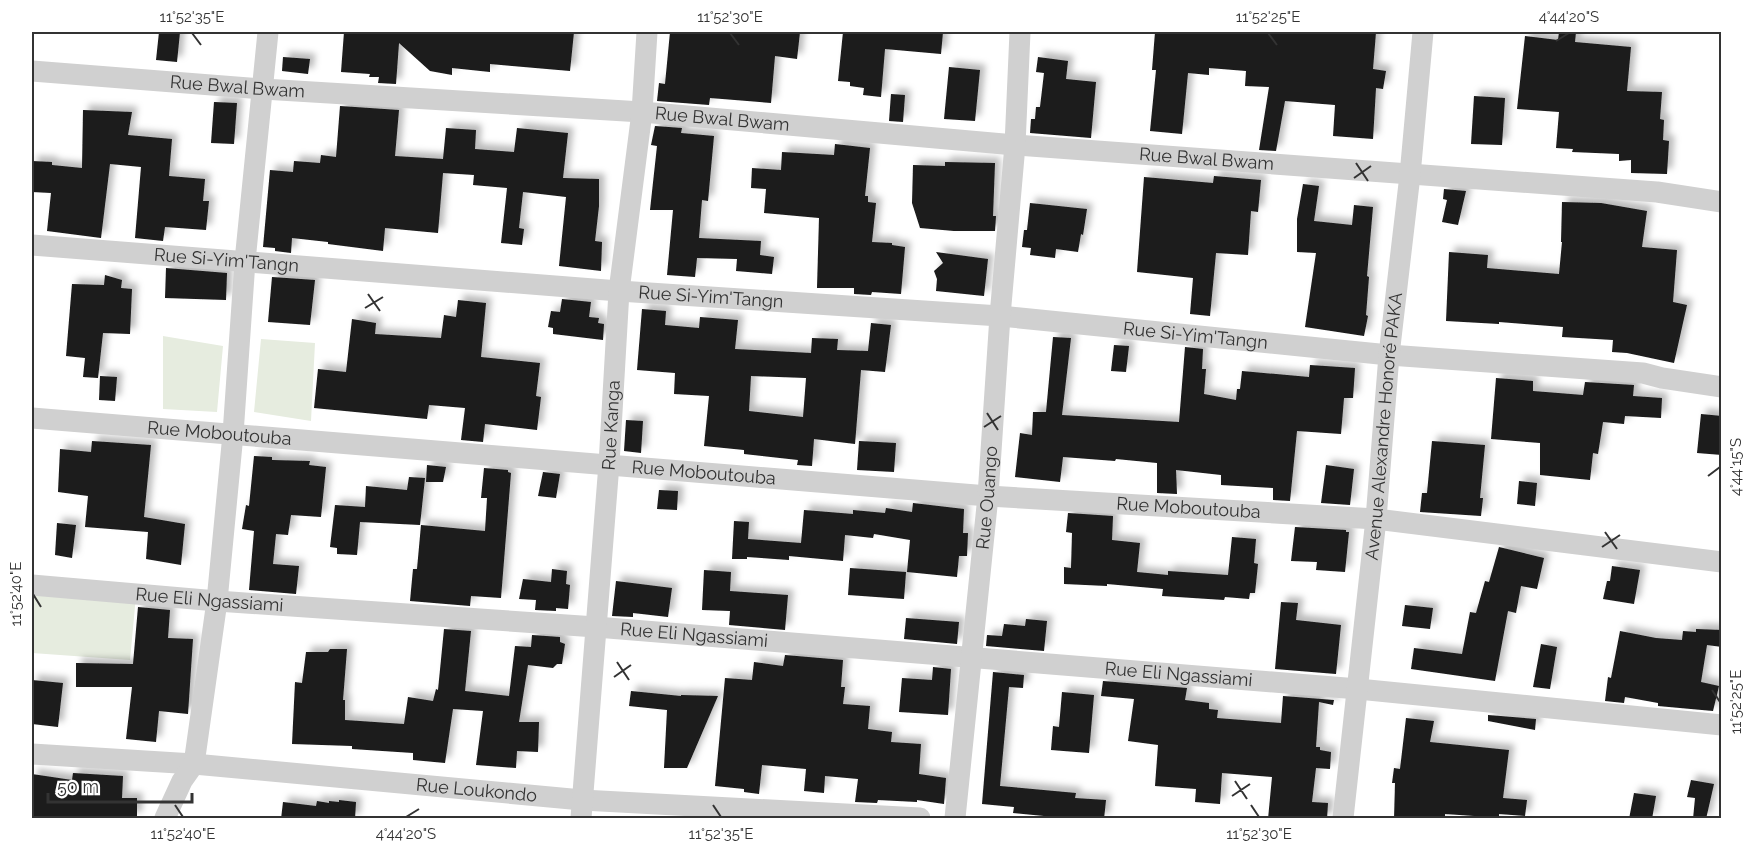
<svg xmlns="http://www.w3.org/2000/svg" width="1753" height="850" viewBox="0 0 1753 850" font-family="Raleway,sans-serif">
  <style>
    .green { fill: #e6ecdf }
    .building { fill: #1a1a1a; fill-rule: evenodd; filter: url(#shadow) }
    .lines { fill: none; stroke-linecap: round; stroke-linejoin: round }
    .minor { stroke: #d0d0d0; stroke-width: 21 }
    .ticks { fill: none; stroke: #333; stroke-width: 2 }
    .labels { text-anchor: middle; stroke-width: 6; stroke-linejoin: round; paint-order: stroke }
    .street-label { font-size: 18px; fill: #333; stroke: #fff }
    .neatline { fill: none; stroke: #333; stroke-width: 2 }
    .ticks-label { font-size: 15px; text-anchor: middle; fill: #333 }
  </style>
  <defs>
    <filter id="shadow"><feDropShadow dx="5.5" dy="-5.5" stdDeviation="3" flood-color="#0004"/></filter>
  </defs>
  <rect width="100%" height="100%" fill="#fff"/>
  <path class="green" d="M163 336 223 346 217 412 163 409Z
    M261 339 315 343 311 421 254 412Z
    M32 589 136 596 130 660 32 653Z"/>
  <path class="building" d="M159 32H180L177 62 156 60Z
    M344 32H574L570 71 490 64V72L452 68V75L430 71 399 43 396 84 378 83 379 77H369L370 74 341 72Z
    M670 32 720 34V32H800L797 59 775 56 771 103 710 98 709 105 657 101 659 83 665 84Z
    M843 32H943L941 54 885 49 881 97 863 95 864 88 850 86V82L838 81Z
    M1155 32H1376L1373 69 1386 71 1383 89 1376 88 1373 139 1333 136 1335 105 1285 101 1276 151 1259 150 1269 87 1245 86 1246 71 1209 68V75L1188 73 1182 134 1150 131 1156 70H1152Z
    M1559 32H1576L1575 42 1631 47 1627 91 1662 92 1660 119 1664 120 1663 140 1669 141 1667 174 1631 173V160L1619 161V154L1572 152 1573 149 1556 148 1559 112 1517 109 1525 36 1558 40Z
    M283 57 310 59 308 74 282 71Z
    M1038 57 1068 61 1066 79 1096 82 1091 138 1030 133 1031 119H1035L1036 107H1040L1044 73 1036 72Z
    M949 67 980 70 975 121 944 119Z
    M891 94 905 95 903 122 889 121Z
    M1474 96 1505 98 1502 145 1471 144Z
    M214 102 237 103 234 144 211 143Z
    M340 106 399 110 395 156 443 159 446 128 476 130 475 149 514 152 517 128 568 133 563 178 599 179V206L595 241 602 242 601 271 559 266 566 197 523 192 519 228 524 229 522 245 501 243 507 188 473 185 474 175 443 173 438 233 385 228 383 251 328 244V242L292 238 291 253 275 251V248L263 247 270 170 293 172 294 161 320 163 321 155 336 157Z
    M83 110 132 112 128 135 172 139 169 176 205 179 203 201H209L206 230 165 227 163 241 135 238 141 167 110 164 101 238 47 231 51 193 32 192V161L52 162V165L82 168Z
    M655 126 682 128 681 133 714 136 708 201 702 200 699 238 761 241 760 255 774 257 772 274 736 271 737 259 697 258 695 277 667 275 673 210H650L657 146 651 145Z
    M835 144 870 148 865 196H868V202L876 203 872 242 892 243V245L905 247 901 294 872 292 871 295 854 294V288H817L819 218 764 213 766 189 751 188 752 168 781 170 782 152 834 155Z
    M945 162 995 163 993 216H996L995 231H954L920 228 912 203 913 165 945 166Z
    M1214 176 1261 180 1258 212 1251 211 1248 255 1216 253 1210 316 1190 314 1193 278 1137 272 1144 177 1213 183Z
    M1303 184 1319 186 1314 221 1352 225 1354 205 1373 207 1367 276 1369 277 1366 315 1368 316 1364 336 1305 327 1316 253 1297 252V219Z
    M1444 189 1466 191 1458 225 1442 222 1447 200 1443 199Z
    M1562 202 1601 203 1647 211 1642 247 1677 250 1673 302 1687 305 1674 363 1627 353 1612 352 1613 340 1562 337 1563 327 1499 322V324L1446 321 1449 252 1488 255 1487 268 1559 274 1562 242H1561Z
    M1030 203 1087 209 1083 235 1081 234 1078 252 1056 249 1055 258 1030 255 1031 248 1022 247 1024 230H1027Z
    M936 252 988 259 984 296 936 291 937 279 934 271 943 263Z
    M166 268 227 273 226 300 165 298Z
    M105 275 122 280 121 288 132 289 130 334 103 333 98 378 83 377 85 358 66 356 72 284 104 285Z
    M272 277 315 280 310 325 268 322Z
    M562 299 591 302 589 317 599 318 598 323 604 324 603 340 553 334V328L548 327 551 311 560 312Z
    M458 300 486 303 481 357 540 363 536 396 541 397 537 430 485 424 483 442 461 440 465 408 429 405 427 419 314 408 318 369 346 372 352 319 376 323 375 334 441 338 444 315 456 317Z
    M642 309 666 311 665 325 699 328 700 317 738 320 735 349 811 353 812 338 838 339 837 350 868 351 871 323 891 325 885 372 861 370 855 444 814 439 812 466 797 465 798 460 744 454V450L704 446 709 396 674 394 675 373 637 370ZM751 376 806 378 803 417 749 411Z
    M1053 337 1071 338 1062 415 1179 422 1185 347 1203 349 1202 369H1206L1204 394 1236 400 1237 389H1240L1242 371 1309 377 1310 365 1355 368 1353 398H1344L1341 434 1297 431 1290 501 1273 500V488L1221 485V475L1176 470 1177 494 1157 493V463L1116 459 1115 461 1063 457 1060 482 1015 477 1020 433 1032 435 1033 412H1046Z
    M1114 345 1129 346 1126 372 1111 371Z
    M100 376 117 377 115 401 99 400Z
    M1496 378 1533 381V391L1583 395 1585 382 1634 385 1633 396 1662 398 1661 418 1625 416 1624 424 1603 422 1598 454 1593 453 1590 480 1540 475V443L1491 439Z
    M1701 414 1722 416V455L1697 453Z
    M626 420 643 421 641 453 624 451Z
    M92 441 151 445 144 517 185 524 181 565 146 559 148 532 85 527 88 496 58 492 60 449 91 452Z
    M859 441 896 443 894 472 857 470Z
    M1432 441 1485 445 1480 498H1483L1481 516 1420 512 1422 493H1427Z
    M254 456 272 457V460L310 461 309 465 326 467 321 517 291 515 288 535 276 534 273 564 299 566 296 594 249 590 254 531 242 529 246 505 249 506Z
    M427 465 446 467 443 482H426Z
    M1326 465 1354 469 1350 505 1321 503Z
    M484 468 508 470V472L511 473 501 598 471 596 470 606 410 601 413 569H417L421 525 485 531 487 498H481Z
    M543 472 560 474 556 498 538 496Z
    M409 477 425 478 420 525 360 522 357 555 337 554V548L330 547 335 505 365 507 366 486 407 490Z
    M1519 481 1537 483 1535 506 1517 504Z
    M659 490 678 491 677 510 657 509Z
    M913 503 964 509 963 533H968L967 556H959L957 577 907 572 910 540 874 534 873 538 845 535 843 561 789 556V560L747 557V559H732L734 521 749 522 748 539 801 543 804 510 853 514V510L885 513 886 508 912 512Z
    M1068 513 1113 516 1112 540 1140 543 1137 572 1168 575V571L1228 575 1232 537 1256 539 1254 563 1258 564 1255 593H1250L1249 599 1225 597 1224 600 1162 596 1163 589 1107 584V586L1064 584V567L1071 568 1072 533 1066 532Z
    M57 523 76 525 72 558 55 555Z
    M1295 527 1346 530V532H1349L1345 572 1316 570 1317 562 1291 561Z
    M1499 547 1544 558 1537 589 1521 586 1516 613 1508 611 1495 681 1411 669 1414 648 1462 654 1470 612 1476 613 1485 581 1489 582Z
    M1612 566 1640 570 1634 604 1603 599 1607 581H1610Z
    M850 568 906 572 904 599 848 595Z
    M552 569 567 571 566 584 570 585 568 609 556 608V611L535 610 536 600 519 599 523 579 551 582Z
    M704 570 731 572 730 591 788 595 785 630 729 625 730 611 702 610Z
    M616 581 672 588 668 617 633 613V617L612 616Z
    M1281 602 1298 603 1296 620 1341 625 1336 674 1275 669Z
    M1405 605 1433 608 1430 629 1402 626Z
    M138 607 170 610 168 638 193 639 188 714 159 711 156 742 126 739 132 687H76V663L133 664Z
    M906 618 959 622 957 644 904 639Z
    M1026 619 1047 621 1044 651 986 646 987 635 1002 636 1004 624 1025 626Z
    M444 629 471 631 465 691 509 696 515 646 531 647 532 635 560 637V642L565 644 562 664H557L553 668 528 665 519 722H539L538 752 517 751 516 768 476 765 483 711 453 709 445 763 413 760V753L352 749V746L292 744 295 682 302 683 306 652H328L330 649H347L343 700H345V720L404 724 408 697 433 701 436 689 438 690Z
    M1696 629 1722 630V647L1707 645 1701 682 1719 686 1713 711 1658 706V703L1625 697 1624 703 1605 701 1608 677 1611 678 1620 631 1656 638 1682 640 1683 631 1696 632Z
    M1541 644 1557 647 1550 689 1533 687Z
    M785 655 843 660 841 687H845L843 704 870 706 868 729 892 732 891 742 921 744 919 774 946 778 944 804 917 800V802L878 800 877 803 855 802 858 779 825 776 824 793 804 791 806 769 762 765 759 794 744 792V789L715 786 725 678 752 680 754 662 783 666Z
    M933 667 951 669 948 715 899 712 902 678 932 680Z
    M993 672 1024 675 1023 688 1009 687 1000 786 1076 793 1075 798 1106 800 1104 819H1075L1013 813 1014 807 982 804Z
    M32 680 63 683 58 727 32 724Z
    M1103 681 1187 688 1185 700 1209 703V709L1218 710 1217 718 1281 723 1283 696 1334 700 1333 705 1319 702 1316 747H1320V750L1331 752 1330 769 1316 768 1312 802 1328 803 1327 819H1268L1272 777 1222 773 1220 804 1195 802 1196 789 1155 786 1158 745 1128 741 1134 699 1101 696Z
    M631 691 681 696V695L718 696 687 768H664L667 710 629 706Z
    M1062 692 1094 695 1089 753 1051 750 1053 726 1059 727Z
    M1488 715 1536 719 1535 730 1488 721Z
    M1406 718 1434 721 1430 742 1509 750 1503 798 1527 800 1525 816 1499 814V819H1474V816L1445 814V819H1394L1395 783H1392L1394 768 1400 769Z
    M73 773 123 776 122 798H137V817L32 819V774L72 780Z
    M1691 780 1714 784 1706 819H1693L1695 798 1687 797Z
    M1634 793 1656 796 1652 819H1629Z
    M339 800 356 802 355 819H281L283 802 316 806 317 801 329 803V801L339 802Z"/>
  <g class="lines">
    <g class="minor">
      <path id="s1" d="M32 71 263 89 642 112 1015 145 1657 192 1722 202"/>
      <path id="s2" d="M32 245 619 291 1000 316 1389 355 1643 373 1662 378 1722 387"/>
      <path id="s3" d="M32 418 988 496 1376 519 1722 562"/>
      <path id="s4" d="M32 585 217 601 596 627 1358 689 1722 725"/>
      <path id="s5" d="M32 754 194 764 582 800 920 818"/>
      <path d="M165 818 182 781 194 764 217 601 233 434 245 261 268 32"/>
      <path id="s6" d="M581 818 609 464 619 291 642 112 647 32"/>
      <path id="s7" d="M955 818 988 496 1000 316 1015 145 1020 32"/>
      <path id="s8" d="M1343 818 1376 519 1389 355 1410 175 1423 32"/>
    </g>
  </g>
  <path class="ticks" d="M192 33 201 45M730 33 739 45M1268 33 1277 45M1556 41 1569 33M1356 163 1368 181M1354 178 1371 166M368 294 380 311M365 308 383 297M987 413 998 430M984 427 1001 416M1708 476 1720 467M1605 532 1617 549M1602 547 1620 535M33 594 41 607M617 662 629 680M614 677 631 665M1712 690 1720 702M1235 781 1247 799M1232 796 1250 784M175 805 183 817M713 805 721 817M1251 805 1259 817M406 817 419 809"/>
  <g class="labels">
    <g class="street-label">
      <text dy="6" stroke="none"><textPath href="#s1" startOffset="206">Rue Bwal Bwam</textPath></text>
      <text dy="6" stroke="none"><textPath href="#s1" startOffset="692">Rue Bwal Bwam</textPath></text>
      <text dy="6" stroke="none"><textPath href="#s1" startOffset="1178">Rue Bwal Bwam</textPath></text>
      <text dy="6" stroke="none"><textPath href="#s2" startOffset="195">Rue Si-Yim'Tangn</textPath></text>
      <text dy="6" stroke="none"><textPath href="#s2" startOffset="681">Rue Si-Yim'Tangn</textPath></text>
      <text dy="6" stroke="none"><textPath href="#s2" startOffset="1167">Rue Si-Yim'Tangn</textPath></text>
      <text dy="6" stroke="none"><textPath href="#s6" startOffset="394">Rue Kanga</textPath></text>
      <text dy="6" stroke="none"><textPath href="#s8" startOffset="394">Avenue Alexandre Honoré PAKA</textPath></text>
      <text dy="6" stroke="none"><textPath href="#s3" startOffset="188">Rue Moboutouba</textPath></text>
      <text dy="6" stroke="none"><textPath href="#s3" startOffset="674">Rue Moboutouba</textPath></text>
      <text dy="6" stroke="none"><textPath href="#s7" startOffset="322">Rue Ouango</textPath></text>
      <text dy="6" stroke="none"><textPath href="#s3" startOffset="1160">Rue Moboutouba</textPath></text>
      <text dy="6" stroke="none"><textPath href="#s4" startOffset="178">Rue Eli Ngassiami</textPath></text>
      <text dy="6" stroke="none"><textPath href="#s4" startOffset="664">Rue Eli Ngassiami</textPath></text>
      <text dy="6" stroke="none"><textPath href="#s4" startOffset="1150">Rue Eli Ngassiami</textPath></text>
      <text dy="6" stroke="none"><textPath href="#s5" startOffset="446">Rue Loukondo</textPath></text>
    </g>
  </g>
  <rect width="1753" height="850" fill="none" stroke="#ffffff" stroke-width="66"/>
  <path d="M48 793v9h144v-9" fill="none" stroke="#333333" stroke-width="3"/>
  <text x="57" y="793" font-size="18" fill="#333333" stroke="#ffffff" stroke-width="4.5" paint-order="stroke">50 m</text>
  <rect x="33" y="33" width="1687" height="784" class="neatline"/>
  <g class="ticks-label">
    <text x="192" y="22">11°52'35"E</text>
    <text x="730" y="22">11°52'30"E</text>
    <text x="1268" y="22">11°52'25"E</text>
    <text x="1569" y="22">4°44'20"S</text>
    <text transform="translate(1736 467) rotate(-90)" y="5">4°44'15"S</text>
    <text transform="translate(16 594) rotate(-90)" y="5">11°52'40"E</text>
    <text transform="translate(1736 702) rotate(-90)" y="5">11°52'25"E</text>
    <text x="183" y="839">11°52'40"E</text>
    <text x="406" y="839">4°44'20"S</text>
    <text x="721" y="839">11°52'35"E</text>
    <text x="1259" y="839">11°52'30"E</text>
  </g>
</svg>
